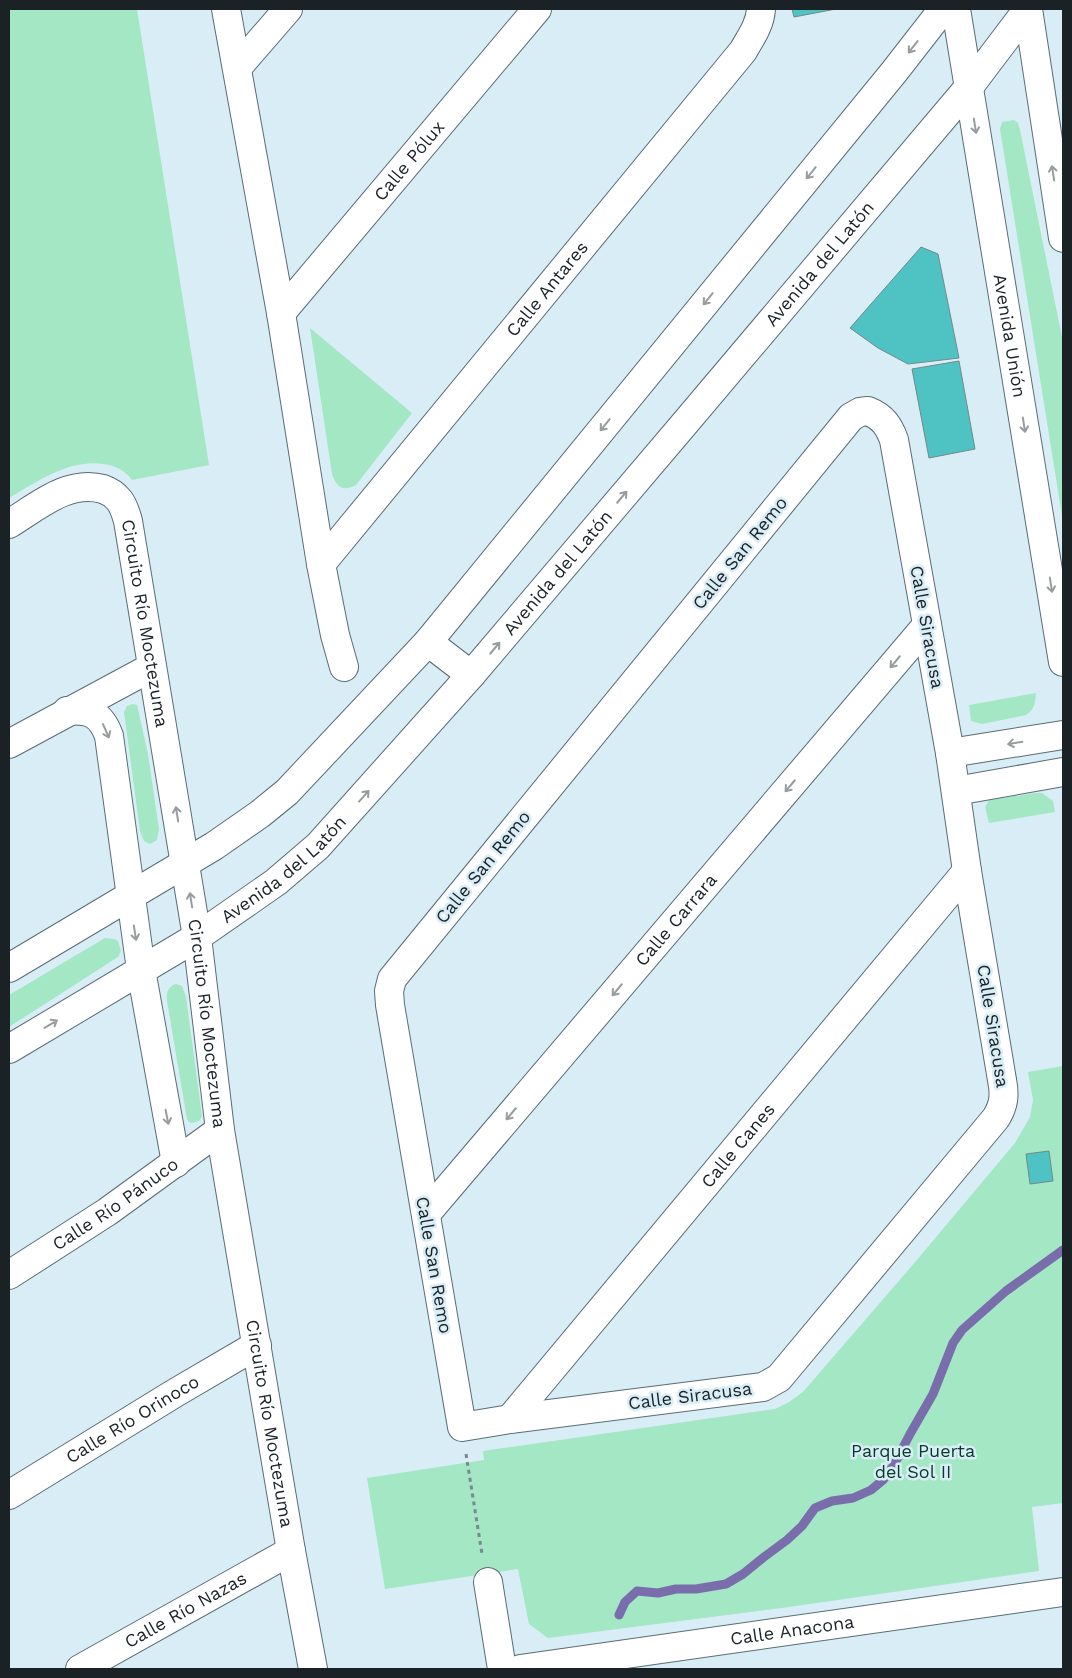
<svg xmlns="http://www.w3.org/2000/svg" width="1072" height="1678" viewBox="0 0 1072 1678" font-family="'Work Sans',sans-serif">
  <style>
    .green { fill: #a3e7c5 }
    .lines { fill: none; stroke-linecap: round; stroke-linejoin: round }
    .stream { stroke: #7a6dac; stroke-width: 9 }
    .building { fill: #4fc3c3; stroke: #738989 }
    .minor-casing { stroke: #5a6c74; stroke-width: 30 }
    .path { stroke: #7b888f; stroke-width: 3; stroke-dasharray: 4 4; stroke-linecap: butt }
    .minor { stroke: #fff; stroke-width: 28 }
    .oneway { stroke: #989c9d }
    .labels { text-anchor: middle; stroke-width: 5; stroke-linejoin: round; paint-order: stroke }
    .street-label { font-size: 18px; fill: #1b2226; stroke: #d9edf7 }
    .park-label { font-size: 18px; fill: #073b27; stroke: #d9edf7 }
  </style>
  <rect width="100%" height="100%" fill="#d9edf7"/>
  <path class="green" d="M9 9H137L209 465 132 480C117 459 85 461 64 469 44 476 26 488 9 498Z
    M1014 120 1018 123 1020 130 1063 342V522L1000 129 1002 122Z
    M310 328 412 413 356 485C342 492 337 487 332 474Z
    M1036 693C1035 703 1035 709 1026 715L982 724 971 721 969 705Z
    M133 704 137 705 148 754 159 829 157 840 150 844 144 841 140 831 124 712 127 706Z
    M1035 793H1042L1053 801 1055 812 989 823 985 807 989 800Z
    M105 938 114 939 118 941 121 951 118 957 9 1027V995Z
    M176 984 182 986 186 997 202 1116 199 1121 192 1123 189 1122 187 1119 167 1001C166 993 168 986 176 984Z
    M1063 1066V1503L1032 1507 1039 1571 789 1607 548 1638 529 1624 518 1569 385 1589 367 1478 484 1460 483 1451 775 1409 789 1402 803 1392 916 1261 1015 1143 1030 1117 1033 1100 1028 1072Z"/>
  <g class="lines">
    <path class="stream" d="M619 1615 625 1602 637 1591 658 1593 676 1589H696L726 1584 743 1574 764 1557 787 1540 802 1526 815 1508 832 1501 853 1498 871 1490 883 1480 894 1465 910 1434 933 1394 953 1343 962 1330 1006 1291 1063 1250"/>
  </g>
  <path class="building" d="M792 9H836L794 17Z
    M921 247 938 254 959 358 908 364 878 348 850 328Z
    M959 361 975 449 929 458 912 369Z
    M1049 1151 1053 1181 1030 1184 1026 1154Z"/>
  <g class="lines">
    <g class="minor-casing">
      <g id="minor">
        <path d="M226 9 281 313 321 564 335 635 344 667"/>
        <path id="s1" d="M956 9 1063 662"/>
        <path d="M1028 9 1063 238"/>
        <path d="M237 68 288 9"/>
        <path id="s2" d="M281 313 537 9"/>
        <path d="M868 411C883 417 889 426 894 440L950 753 967 871 1002 1080C1005 1095 1004 1105 996 1118L779 1378 763 1387 510 1419 462 1427 390 1005 389 991 392 979 851 417 860 412Z"/>
        <path id="s3" d="M9 524C37 507 68 479 103 489 109 491 115 495 119 500 124 506 126 514 128 521L197 937 220 1130 291 1551 313 1669"/>
        <path id="s4" d="M321 564 743 51C751 37 760 25 761 9"/>
        <path d="M428 642 471 675"/>
        <path d="M67 711C90 709 101 714 109 736L141 970 176 1163"/>
        <path d="M9 744 152 667"/>
        <path d="M950 753 1063 735"/>
        <path d="M956 791 1063 772"/>
        <path d="M9 968 214 846 260 814 287 792 428 642 894 72 943 9"/>
        <path id="s5" d="M9 1049 197 937 276 882 318 846 471 675 680 429 969 87 1028 9"/>
        <path id="s6" d="M426 1214 927 625"/>
        <path id="s7" d="M9 1275 107 1212 220 1130"/>
        <path id="s8" d="M510 1419 967 871"/>
        <path id="s9" d="M9 1495 175 1393 257 1345"/>
        <path d="M488 1582 502 1669"/>
        <path id="s10" d="M80 1669 291 1551"/>
        <path id="s11" d="M520 1669 1063 1592"/>
      </g>
    </g>
    <path class="path" d="M466 1454 482 1554"/>
    <use href="#minor" class="minor"/>
  </g>
  <defs><path id="oneway-shaft" d="M-6 0H5M1.5-3L5.5 0L1.5 3" fill="none" stroke-width="1.6" stroke-linecap="round" stroke-linejoin="round" transform="scale(1.25)"/></defs>
  <g class="oneway">
    <use href="#oneway-shaft" transform="translate(913 47) rotate(128)"/>
    <use href="#oneway-shaft" transform="translate(975 126) rotate(81)"/>
    <use href="#oneway-shaft" transform="translate(811 173) rotate(129)"/>
    <use href="#oneway-shaft" transform="translate(1053 173) rotate(-99)"/>
    <use href="#oneway-shaft" transform="translate(708 299) rotate(129)"/>
    <use href="#oneway-shaft" transform="translate(605 425) rotate(129)"/>
    <use href="#oneway-shaft" transform="translate(1024 425) rotate(81)"/>
    <use href="#oneway-shaft" transform="translate(622 497) rotate(-50)"/>
    <use href="#oneway-shaft" transform="translate(1051 585) rotate(81)"/>
    <use href="#oneway-shaft" transform="translate(495 648) rotate(-50)"/>
    <use href="#oneway-shaft" transform="translate(895 662) rotate(130)"/>
    <use href="#oneway-shaft" transform="translate(106 731) rotate(66)"/>
    <use href="#oneway-shaft" transform="translate(1015 743) rotate(171)"/>
    <use href="#oneway-shaft" transform="translate(790 786) rotate(130)"/>
    <use href="#oneway-shaft" transform="translate(364 796) rotate(-48)"/>
    <use href="#oneway-shaft" transform="translate(177 814) rotate(-99)"/>
    <use href="#oneway-shaft" transform="translate(191 900) rotate(-99)"/>
    <use href="#oneway-shaft" transform="translate(135 933) rotate(81)"/>
    <use href="#oneway-shaft" transform="translate(617 990) rotate(130)"/>
    <use href="#oneway-shaft" transform="translate(51 1024) rotate(-31)"/>
    <use href="#oneway-shaft" transform="translate(511 1114) rotate(130)"/>
    <use href="#oneway-shaft" transform="translate(167 1117) rotate(79)"/>
  </g>
  <g class="labels">
    <g class="street-label">
      <text dy="6" stroke="none"><textPath href="#s2" startOffset="199">Calle Pólux</textPath></text>
      <text dy="6" stroke="none"><textPath href="#s5" startOffset="1139">Avenida del Latón</textPath></text>
      <text dy="6" stroke="none"><textPath href="#s4" startOffset="356">Calle Antares</textPath></text>
      <text dy="6" stroke="none"><textPath href="#s1" startOffset="331">Avenida Unión</textPath></text>
      <text transform="translate(740 553) rotate(-51)" y="6">Calle San Remo</text>
      <text dy="6" stroke="none"><textPath href="#s5" startOffset="734">Avenida del Latón</textPath></text>
      <text dy="6" stroke="none"><textPath href="#s3" startOffset="250">Circuito Río Moctezuma</textPath></text>
      <text transform="translate(927 627) rotate(80)" y="6">Calle Siracusa</text>
      <text transform="translate(483 867) rotate(-51)" y="6">Calle San Remo</text>
      <text dy="6" stroke="none"><textPath href="#s5" startOffset="329">Avenida del Latón</textPath></text>
      <text dy="6" stroke="none"><textPath href="#s6" startOffset="386">Calle Carrara</textPath></text>
      <text dy="6" stroke="none"><textPath href="#s3" startOffset="655">Circuito Río Moctezuma</textPath></text>
      <text transform="translate(993 1026) rotate(81)" y="6">Calle Siracusa</text>
      <text dy="6" stroke="none"><textPath href="#s8" startOffset="356">Calle Canes</textPath></text>
      <text dy="6" stroke="none"><textPath href="#s7" startOffset="128">Calle Río Pánuco</textPath></text>
      <text transform="translate(434 1265) rotate(80)" y="6">Calle San Remo</text>
      <text transform="translate(690 1396) rotate(-7)" y="6">Calle Siracusa</text>
      <text dy="6" stroke="none"><textPath href="#s9" startOffset="145">Calle Río Orinoco</textPath></text>
      <text dy="6" stroke="none"><textPath href="#s3" startOffset="1060">Circuito Río Moctezuma</textPath></text>
      <text dy="6" stroke="none"><textPath href="#s10" startOffset="121">Calle Río Nazas</textPath></text>
      <text dy="6" stroke="none"><textPath href="#s11" startOffset="275">Calle Anacona</textPath></text>
    </g>
    <g class="park-label">
      <text x="913" y="1457">Parque Puerta<tspan x="913" dy="21">del Sol II</tspan></text>
    </g>
  </g>
  <rect width="1072" height="1678" fill="none" stroke="#1b2226" stroke-width="20"/>
</svg>
